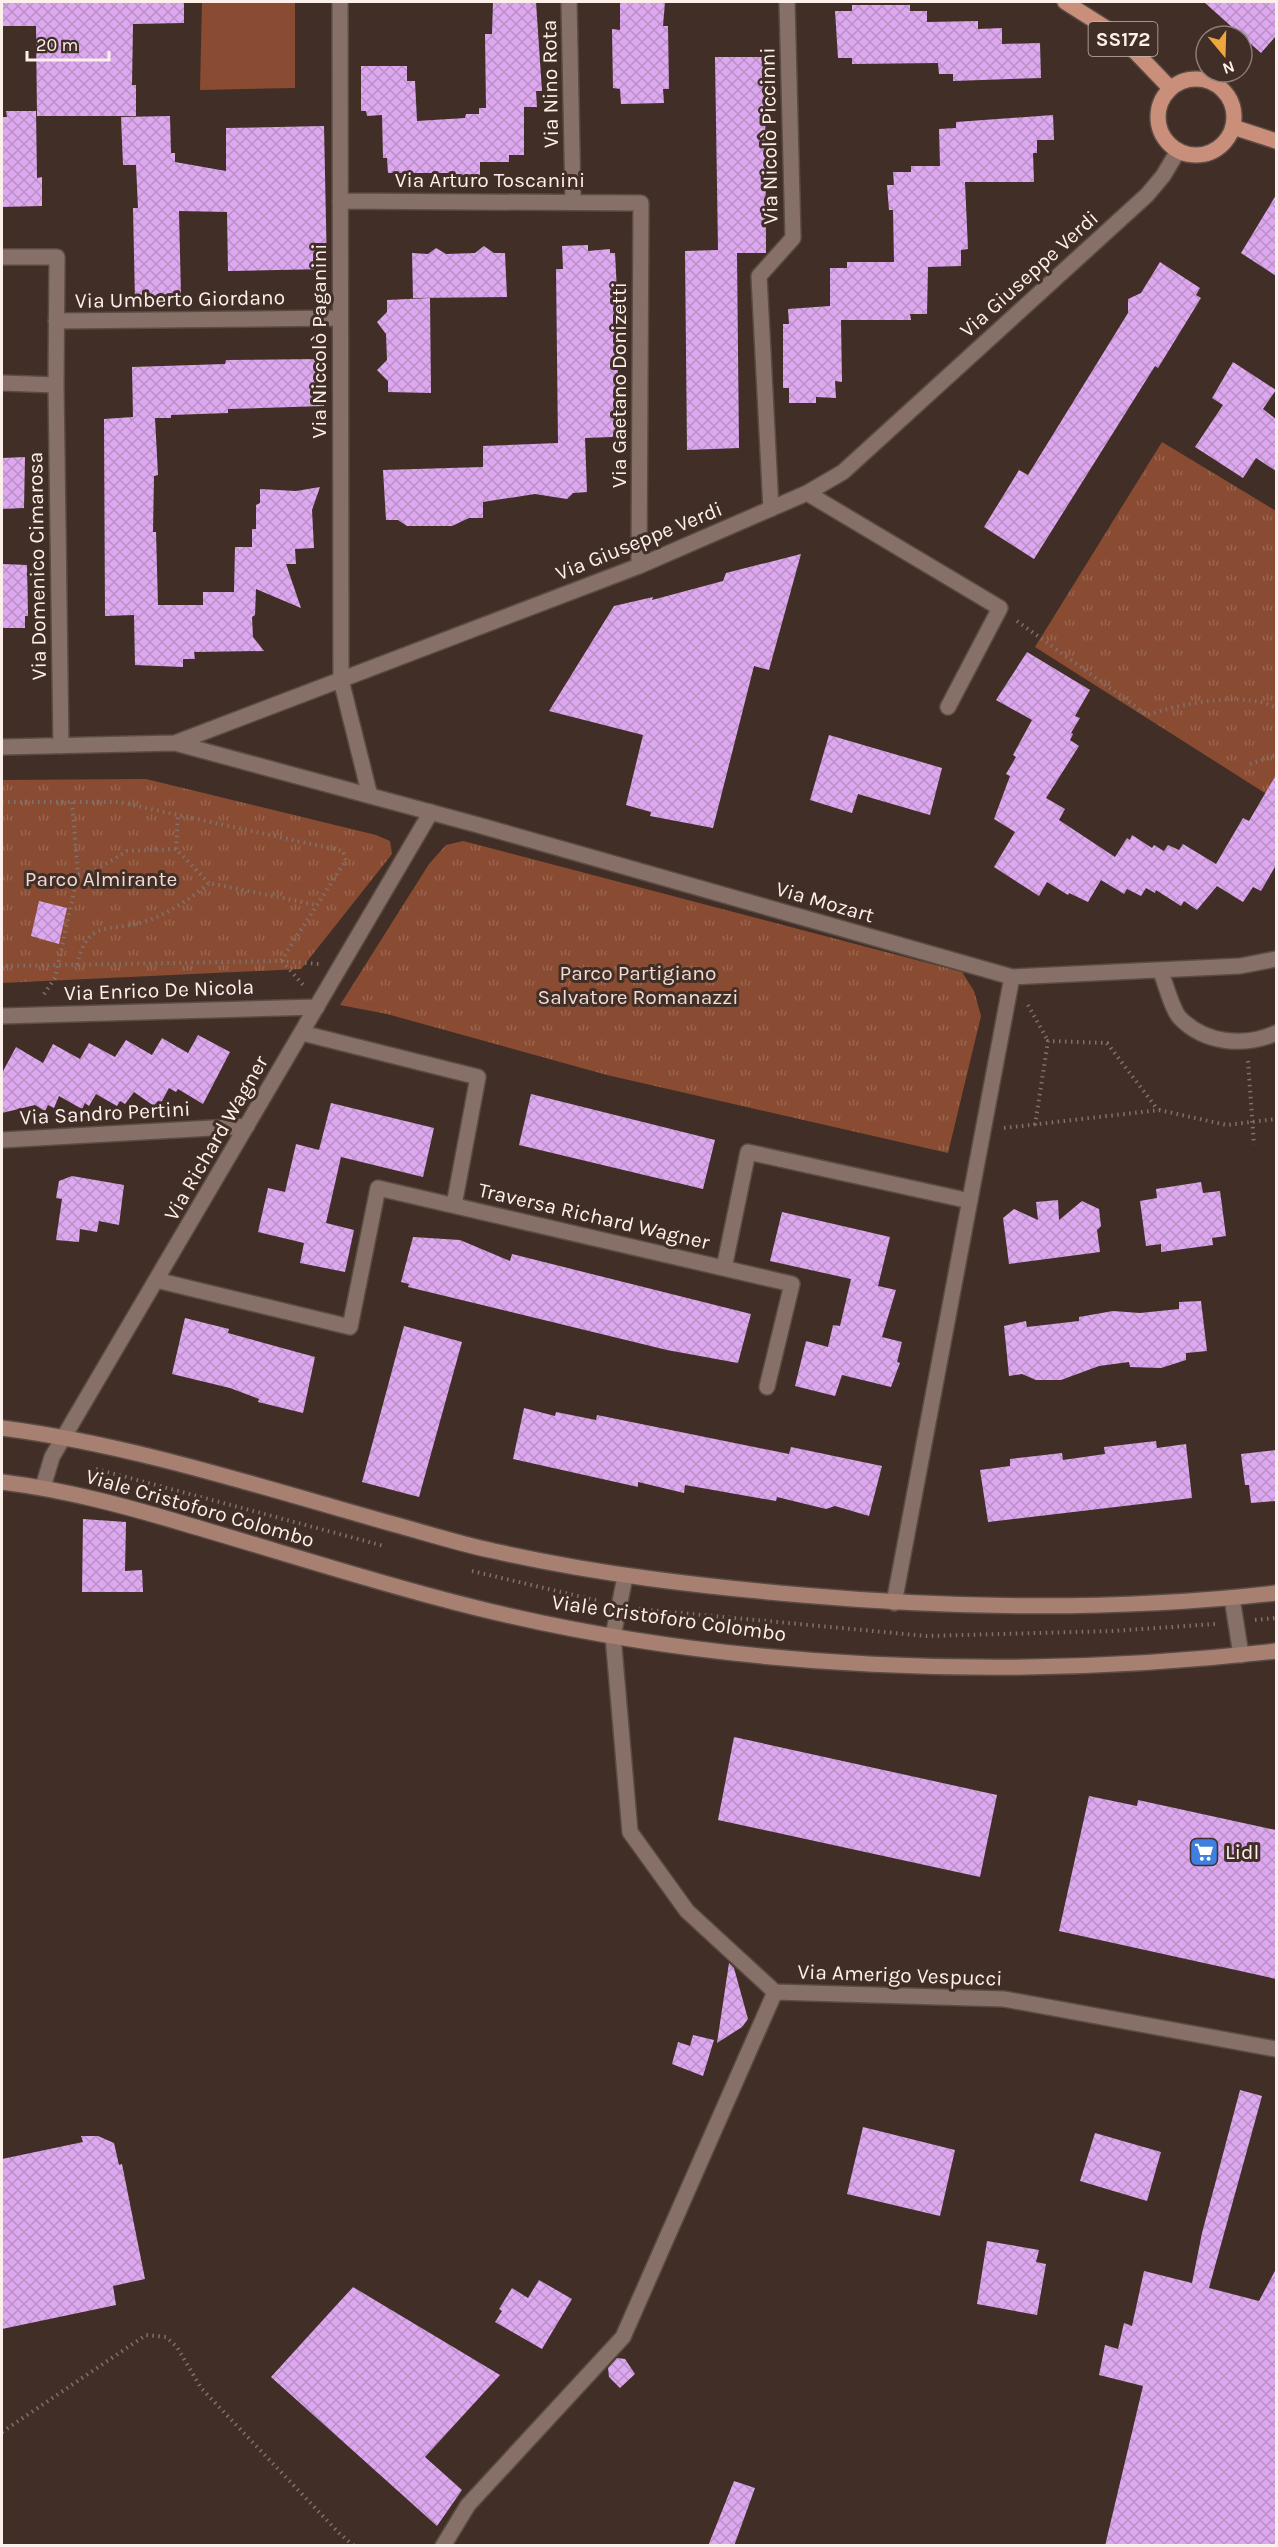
<svg xmlns="http://www.w3.org/2000/svg" width="1278" height="2547" viewBox="0 0 1278 2547" font-family="Karla,sans-serif">
  <style>
    .green { fill: #894c32 }
    .park { fill: url(#park-tufts) }
    .building { fill: url(#building-cross-hatch) }
    .lines { fill: none; stroke-linecap: round; stroke-linejoin: round }
    .street-casing { stroke: #5a4b44; stroke-width: 18 }
    .secondary-casing { stroke: #5a4b44; stroke-width: 18 }
    .primary-casing { stroke: #5a4b44; stroke-width: 18 }
    .path { stroke: #81716a; stroke-width: 4; stroke-dasharray: 1.5 4.5; stroke-linecap: butt }
    .street { stroke: #867067; stroke-width: 15 }
    .secondary { stroke: #a78071; stroke-width: 15 }
    .primary { stroke: #c98f7b; stroke-width: 15 }
    .labels { text-anchor: middle; stroke-width: 6; stroke-linejoin: round; paint-order: stroke }
    .shield { fill: #412f27; stroke: #c5b6b0; stroke-width: 1.5 }
    .shield-label { font-size: 20px; font-weight: bold; fill: #fdf0eb }
    .street-label { font-size: 21px; fill: #fdf0eb; stroke: #412f27 }
    .park-label { font-size: 21px; fill: #f2dbd2; stroke: #412f27 }
    .poi-label { font-size: 21px; fill: #fdf0eb; stroke: #412f27; text-anchor: start }
  </style>
  <defs>
    <pattern id="park-tufts" width="24" height="20" patternUnits="userSpaceOnUse" patternTransform="scale(1.5)"><rect width="24" height="20" fill="#894c32"/><path d="M3 7l-1-3M5 7V3M7 7l1-3M15 17l-1-3M17 17v-4M19 17l1-3" fill="none" stroke="#9b6650"/></pattern>
    <pattern id="building-cross-hatch" width="8" height="8" patternUnits="userSpaceOnUse" patternTransform="scale(1.5)"><rect width="8" height="8" fill="#dda8ef"/><path d="M0 0l8 8M0 8l8-8" fill="none" stroke="#b990c5"/></pattern>
  </defs>
  <rect width="100%" height="100%" fill="#412f27"/>
  <path class="green" d="M202 2H295V88L200 90Z"/>
  <path class="park" d="M1162 442 1276 511V800L1035 647Z
    M146 779 376 835 390 841 392 854 301 969 2 983V780Z
    M463 841 962 972 974 991 981 1016 948 1153 607 1075 387 1014 340 1005 429 864 446 845Z"/>
  <path class="building" d="M2 2H184V23L133 24 132 85H136V116H37L36 26H2Z
    M493 2H536L542 91H536L537 107H524V155H509V162H480V177L451 178 452 173H388L387 158H383L382 115 367 116 366 111H361V66H407V81H415L417 121 465 118 466 114H479V108H486L485 34H492Z
    M620 2H665L663 26H668L669 89H663L664 103 621 104 620 89 613 88 612 29 620 30Z
    M1204 2H1276V36L1261 53Z
    M852 5H910V11H927V22L978 21V29L1002 28V44L1040 43 1041 78 953 81V74H939L938 63 852 64V58H838L835 11H852Z
    M715 57H765L766 253H737L739 448 687 450 685 251 718 250Z
    M6 111H36L37 178 42 177V206L2 207V117H7Z
    M1053 115 1054 140H1037V153H1033L1034 182H965L968 249 961 250V266L928 267 927 314H910L911 320H841L842 382 835 381 836 398 816 397V403H789V388H783V324H789L788 309 830 306V268H847V262H894L893 210H889L887 185H894L893 172H911V166H940L939 129 956 128V122Z
    M170 116 171 153H175V162L226 171V128L324 126 327 269 228 271 227 212 179 211 181 297 135 301 133 208H138L136 165H123L121 117Z
    M1276 195V276L1241 253Z
    M588 245V251L610 249V253H615L618 310 615 330 620 405 615 435 612 437 585 438 587 492 573 493 567 499 535 494 483 502V518H469L452 526H407L398 520H386L383 470 483 467V446L558 443 556 269H563L562 246Z
    M484 246 494 253H505L507 297 413 298 412 253 428 254 436 248 446 254 475 253Z
    M1160 262 1200 288 1196 295 1201 298 1158 368 1155 366 1034 559 984 527 1019 470 1028 475 1128 313V299L1141 293Z
    M430 298 431 393 388 392V381L377 370 387 360 386 334 377 322 387 312V300Z
    M323 359 324 406 228 409V413L171 415V418H155L158 475 154 476 153 532H156L158 605H203V592H234L235 547H252V529H256V505L260 503V489L296 491 320 487 312 510 314 548 295 549 296 564H286L301 608 256 589 255 615 252 617 253 637 264 651 194 652 195 659H183V667L135 665 134 615 105 616 104 419 133 417 132 367 225 364 226 360Z
    M1233 362 1276 390 1263 409 1276 419V471L1256 458 1243 478 1195 447 1223 405 1212 398Z
    M25 457 24 508 2 509V458Z
    M801 554 769 670 754 666 713 828 650 816 651 812 626 805 643 735 549 711 614 606 653 597 652 600 723 581 726 573Z
    M2 564 27 565 28 616H25V628H2Z
    M1027 652 1090 690 1075 716 1080 718 1071 733 1073 734 1070 740 1079 746 1046 798 1065 809 1059 820 1115 857 1127 838 1130 840 1132 835 1152 848 1154 845 1164 851 1168 845 1179 850 1183 844 1216 864 1243 818 1249 821 1276 775V865L1261 891 1253 887 1243 902 1217 886 1197 910 1184 901 1181 906 1156 890 1155 893 1146 888 1141 896 1127 889 1124 894 1101 880 1088 902 1069 893 1068 895 1047 882 1039 896 994 867 1015 832 994 819 1010 776 1006 774 1016 757 1013 755 1032 720 996 700Z
    M829 735 942 768 930 815 858 794 852 813 810 800Z
    M39 901 67 908 59 944 31 936Z
    M198 1035 230 1052 203 1104 178 1089 176 1092 169 1088 161 1103 158 1101 154 1106 134 1092 125 1104 120 1101 117 1106 96 1094 89 1106 85 1103 82 1109 59 1096 54 1108 48 1105 45 1111 35 1105 2 1113V1073L16 1047 43 1063 53 1044 80 1059 89 1043 115 1057 126 1040 152 1055 162 1038 188 1053Z
    M531 1094 715 1140 703 1189 519 1145Z
    M331 1103 434 1128 423 1177 341 1157 326 1223 354 1230 345 1272 300 1263 304 1243 258 1232 268 1188 285 1192 296 1144 319 1150Z
    M72 1176 124 1185 119 1225 99 1221 97 1232 80 1229 79 1242 56 1240 62 1199 56 1198 59 1181Z
    M1201 1182 1203 1193 1220 1191 1226 1236 1212 1238 1213 1245 1161 1252V1244L1146 1246 1140 1201 1157 1198 1156 1189Z
    M1058 1200 1059 1220 1082 1201 1099 1209 1101 1226 1097 1230 1100 1252 1009 1264 1003 1218 1014 1209 1038 1220 1036 1202Z
    M782 1212 890 1237 878 1286 896 1290 882 1337 902 1342 897 1362 900 1363 891 1387 842 1375 835 1396 795 1386 806 1341 828 1347 833 1325 840 1326 851 1279 770 1261Z
    M413 1237 460 1240 510 1261 512 1254 751 1314 738 1363 667 1350 408 1287 409 1284 401 1282Z
    M1201 1301 1207 1351 1186 1353V1360L1161 1368 1130 1367 1129 1362 1099 1366 1061 1380H1036L1022 1374 1009 1376 1004 1326 1026 1321 1027 1327 1079 1321V1317L1113 1311 1140 1313 1179 1309V1302Z
    M185 1318 229 1329 228 1333 315 1357 303 1413 258 1402 259 1399 230 1388 172 1374Z
    M404 1326 462 1342 419 1497 362 1482Z
    M524 1408 555 1416 556 1412 596 1420 597 1415 789 1454 791 1447 882 1466 869 1516 835 1506 826 1509 777 1497 776 1501 685 1485 684 1493 638 1482V1487L513 1459Z
    M1156 1441 1157 1448 1186 1444 1192 1498 988 1522 980 1470 1010 1466V1459L1062 1453 1063 1460 1105 1454 1104 1447Z
    M1276 1450V1501L1251 1503 1249 1485H1245L1241 1454Z
    M83 1519 126 1522 125 1571 142 1570 143 1592H82Z
    M734 1737 997 1795 980 1877 718 1820Z
    M1089 1796 1137 1806 1138 1800 1276 1830V1979L1059 1931Z
    M729 1963 734 1968 748 2019 742 2027 717 2043Z
    M693 2035 714 2040 703 2076 672 2064 678 2042 690 2046Z
    M1240 2090 1262 2096 1209 2288 1259 2301 1276 2269V2546H1105L1143 2386 1099 2375 1105 2345 1118 2349 1124 2323 1132 2326 1144 2271 1192 2283 1202 2233Z
    M863 2127 955 2150 940 2216 847 2194Z
    M1095 2133 1161 2152 1147 2201 1080 2181Z
    M81 2136H98L114 2143 119 2165 122 2164 145 2279 113 2286 116 2305 2 2329V2159L83 2142Z
    M987 2241 1039 2250 1036 2262 1046 2264 1037 2315 977 2304Z
    M539 2280 572 2299 542 2349 495 2322 502 2311 499 2309 512 2288 528 2298Z
    M353 2287 500 2375 425 2457 462 2490 437 2526 271 2377Z
    M617 2358 625 2359 635 2374 620 2388 609 2377 608 2368Z
    M734 2481 755 2488 734 2546H708Z"/>
  <g class="lines">
    <g class="street-casing">
      <path id="street" d="M340 2 341 680 370 796
        M569 2 573 201
        M340 201 641 203 639 566
        M2 257H57L56 385 61 746
        M56 321 340 318
        M2 383 56 385
        M807 493 1000 608 948 707
        M771 509 759 276 793 238 787 2
        M175 743 478 825 1012 977 1240 966 1276 959
        M2 747 175 743 639 566 807 493 843 472 1147 195 1163 176 1178 151
        M1160 970C1165 981 1172 1010 1180 1018 1205 1044 1245 1047 1276 1033
        M2 1016 317 1007
        M302 1033 478 1077 454 1205
        M2 1140 247 1126
        M724 1268 748 1152 970 1201
        M156 1280 350 1327 378 1188 792 1284 767 1387
        M43 1487 52 1457 431 812
        M625 1577 613 1636 630 1832 687 1911 775 1992 1004 1999 1276 2049
        M1232 1598 1241 1655
        M894 1603 1012 977
        M443 2546 468 2505 623 2337 775 1992"/>
    </g>
    <g class="secondary-casing">
      <path id="secondary" d="M2 1428C134 1445 264 1488 393 1524 426 1533 460 1544 494 1551 596 1574 698 1586 802 1595 961 1609 1118 1611 1276 1593
        M2 1482C67 1490 129 1507 192 1526 285 1553 379 1584 473 1607 729 1671 1016 1681 1276 1651"/>
    </g>
    <g class="primary-casing">
      <path id="primary" d="M1065 2 1122 38 1170 88
        M1158 117a38 38 0 1 1 76 0a38 38 0 1 1-76 0Z
        M1233 127 1276 141"/>
    </g>
    <path class="path" d="M1017 621 1147 715C1181 704 1244 690 1276 708
      M1250 764 1276 755
      M2 802H119L343 851 346 860 281 961 2 966
      M72 802 78 874
      M176 849 178 815
      M281 961 319 964
      M282 961 305 987
      M77 965C88 918 108 933 144 922 166 915 192 898 209 883L317 905
      M44 994 55 978 78 874 94 871 127 851 176 849 209 883
      M1028 1005 1048 1041
      M1248 1061 1254 1145
      M1035 1125 1048 1041 1107 1043 1158 1110
      M1004 1128 1159 1110 1227 1125 1276 1119
      M96 1469 384 1546
      M472 1571 599 1601
      M639 1609 926 1636 1113 1631 1215 1624
      M1255 1620 1276 1618
      M2 2432 146 2335 166 2337 177 2347 201 2388 339 2533 354 2546"/>
    <use href="#street" class="street"/>
    <use href="#secondary" class="secondary"/>
    <use href="#primary" class="primary"/>
  </g>
  <defs>
    <g id="supermarket-square" transform="scale(1.5)"><rect x="-9" y="-9" width="18" height="18" rx="4" fill="#3f7fe0" stroke="#412f27"/><path d="M-6-5.5h2.5l.6 2H6L4.5 2H-2.5L-4.4-4H-6ZM-1.5 3.2a1.3 1.3 0 1 0 .1 0ZM3 3.2a1.3 1.3 0 1 0 .1 0Z" fill="#fff"/></g>
  </defs>
  <g fill-rule="evenodd">
    <use href="#supermarket-square" x="1204" y="1852"/>
  </g>
  <g class="labels">
    <rect class="shield" x="1088.5" y="22" width="69" height="34" rx="4.5"/>
    <g class="shield-label">
      <text x="1123" y="46">SS172</text>
    </g>
    <g class="street-label">
      <text transform="translate(550 84) rotate(-91)" y="7">Via Nino Rota</text>
      <text transform="translate(769 136) rotate(-91)" y="7">Via Nicolò Piccinni</text>
      <text x="490" y="187">Via Arturo Toscanini</text>
      <text transform="translate(1029 274) rotate(-42)" y="7">Via Giuseppe Verdi</text>
      <text transform="translate(180 299) rotate(-1)" y="7">Via Umberto Giordano</text>
      <text transform="translate(319 341) rotate(-90)" y="7">Via Niccolò Paganini</text>
      <text transform="translate(619 385) rotate(-90)" y="7">Via Gaetano Donizetti</text>
      <text transform="translate(639 541) rotate(-22)" y="7">Via Giuseppe Verdi</text>
      <text transform="translate(37 566) rotate(-91)" y="7">Via Domenico Cimarosa</text>
      <text transform="translate(825 902) rotate(16)" y="7">Via Mozart</text>
      <text transform="translate(159 990) rotate(-2)" y="7">Via Enrico De Nicola</text>
      <text transform="translate(105 1113) rotate(-3)" y="7">Via Sandro Pertini</text>
      <text transform="translate(216 1138) rotate(-60)" y="7">Via Richard Wagner</text>
      <text transform="translate(594 1216) rotate(13)" y="7">Traversa Richard Wagner</text>
      <text transform="translate(200 1508) rotate(16)" y="7">Viale Cristoforo Colombo</text>
      <text transform="translate(669 1618) rotate(8)" y="7">Viale Cristoforo Colombo</text>
      <text transform="translate(900 1975) rotate(2)" y="7">Via Amerigo Vespucci</text>
    </g>
    <g class="park-label">
      <text x="101" y="886">Parco Almirante</text>
      <text x="638" y="980">Parco Partigiano<tspan x="638" dy="24">Salvatore Romanazzi</tspan></text>
    </g>
    <g class="poi-label">
      <text x="1225" y="1859">Lidl</text>
    </g>
  </g>
  <rect width="1278" height="2547" fill="none" stroke="#fdf0eb" stroke-width="6"/>
  <g transform="translate(1224 54) rotate(161)"><circle r="28" fill="#412f27" stroke="#8c7c75" stroke-width="1.5"/>
  <path d="M0-4.5L10 22L0 15L-10 22Z" fill="#f0a63f"/>
  <text y="-9" font-size="16" font-weight="bold" text-anchor="middle" fill="#fdf0eb">N</text>
  </g>
  <path d="M27 51v9h82v-9" fill="none" stroke="#fdf0eb" stroke-width="3"/>
  <text x="36" y="51" font-size="18" fill="#fdf0eb" stroke="#412f27" stroke-width="4.5" paint-order="stroke">20 m</text>
</svg>
